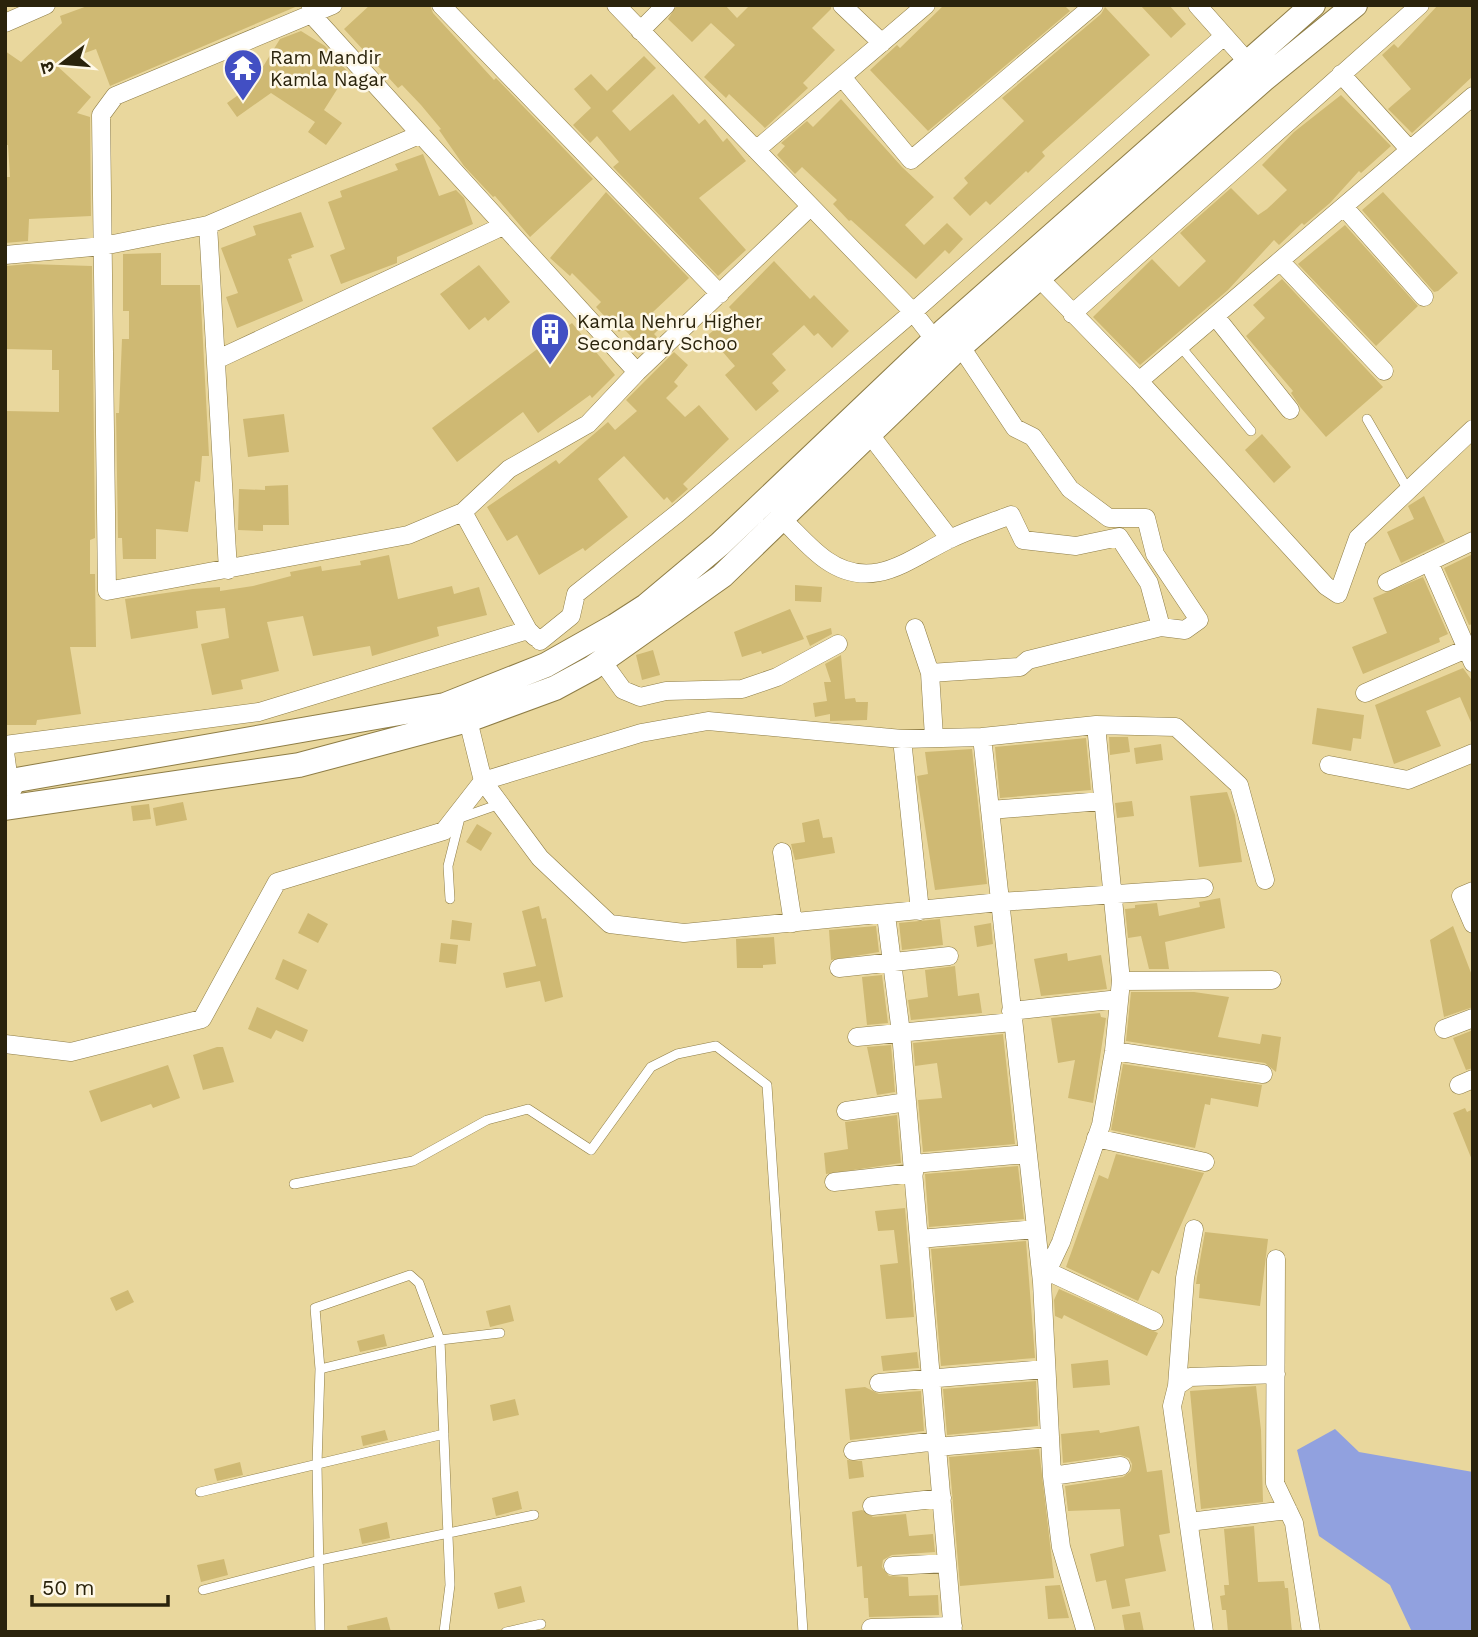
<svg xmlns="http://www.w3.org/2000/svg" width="1478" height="1637" viewBox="0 0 1478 1637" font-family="'Work Sans','Noto Sans Devanagari',sans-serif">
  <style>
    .water { fill: #91a1df }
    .building { fill: #cfb973 }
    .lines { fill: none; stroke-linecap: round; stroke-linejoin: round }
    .service-casing { stroke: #8e7d46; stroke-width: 10 }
    .minor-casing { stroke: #8e7d46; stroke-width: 19 }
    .secondary-casing { stroke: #8e7d46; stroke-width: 26 }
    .service { stroke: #fff; stroke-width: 9 }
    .minor { stroke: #fff; stroke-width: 18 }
    .secondary { stroke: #fff; stroke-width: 24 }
    .labels { text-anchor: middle; stroke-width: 5; stroke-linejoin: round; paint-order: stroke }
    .poi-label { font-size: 19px; fill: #2a230c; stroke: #fef8e7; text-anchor: start }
  </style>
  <rect width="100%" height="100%" fill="#e9d79d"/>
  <path class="water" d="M1335 1429 1359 1452 1473 1472V1632H1412L1390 1585 1319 1536 1297 1450Z"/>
  <path class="building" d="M90 5H300L110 86 96 49 55 64 91 97 77 113 90 117 91 216 29 219 28 241 5 243V177H10L8 145H5V51L21 62 62 23 60 16Z
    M370 5H430L433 13 494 80 496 78 593 179 530 237 495 196 493 197 464 166 439 130 441 129 421 105 402 85 398 88 344 29Z
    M677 5H725L737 18 750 5H831V9L812 28 835 50 803 83 808 88 765 128 729 94 726 98 704 77 735 45 711 23 692 42 668 19Z
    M944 5H1064L1070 11 928 131 870 70 897 45 900 48Z
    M1140 5H1169L1186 24 1171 38Z
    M1438 5H1473V76L1412 133 1388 109 1411 89 1382 55 1394 44 1398 48Z
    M1105 7 1150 55 1042 152 1045 156 1028 173 1026 171 990 205 986 201 970 216 953 198 968 183 964 178 1024 121 1002 98 1101 14Z
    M301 31 325 46 348 72 324 110 342 123 326 145 308 132 315 122 271 93 237 117 227 103 251 86 280 39Z
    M644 56 656 68 612 111 630 131 673 94 699 124 705 119 723 142 727 138 746 161 699 198 746 250 718 276 613 167 619 162 597 136 590 143 573 125 591 108 574 89 591 74 607 91Z
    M1341 95 1391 146 1361 173 1359 171 1330 203 1304 225 1302 223 1279 245 1274 240 1228 290 1140 365 1093 317 1152 259 1179 287 1206 261 1180 233 1231 188 1258 215 1267 209 1287 190 1262 165 1294 132Z
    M841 99 902 167 934 197 905 225 924 245 947 223 963 239 949 254 945 250 916 279 851 220 849 221 833 204 837 200 802 167 795 174 777 155 785 146 781 143 807 121 813 127Z
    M423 154 439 196 456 190 464 198 473 224 397 257V263L341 284 330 255 345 249 328 202 342 197 340 191 398 170 395 164Z
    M606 192 689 278 653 312 664 324 654 334 657 337 644 350 623 328 619 332 596 307 601 302 572 273 570 276 550 258Z
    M1383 192 1458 273 1438 291 1434 292 1362 210Z
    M301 212 314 247 291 255 292 258 288 259 303 301 237 328 226 297 238 293 221 248 256 235 253 226Z
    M1345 225 1418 306 1376 346 1298 264Z
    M161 253V285H200L209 456H202L200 482 195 481 188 532 156 529V559H123L122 538H118L116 413H119L122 339H129V311H123V254Z
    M774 261 810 299 814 295 849 331 832 348 818 333 814 336 804 325 772 354 786 370 772 383 779 391 756 411 725 375 735 366 708 335 734 313 729 307Z
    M28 264 92 266 95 538 90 540V574H95L96 647H70L81 714 37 720 36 725H5V411L59 412V370H52V350L5 349 6 266Z
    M479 265 510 302 488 321 485 317 469 330 440 294Z
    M1282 279 1383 387 1326 437 1301 408 1291 393 1293 391 1246 336 1265 318 1253 305Z
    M572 323 615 375 592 398 590 395 538 433 523 412 457 462 432 428Z
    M674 352 688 365 674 382 678 386 666 398 685 417 699 405 729 439 683 484 688 489 672 503 667 497 664 500 624 456 598 479 628 517 585 551 583 548 539 575 517 535 507 541 487 507 556 460 559 464 608 422 615 430 637 411 626 400Z
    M284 414 289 452 248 457 243 419Z
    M1262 434 1291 467 1274 483 1245 450Z
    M288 485 289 525H263V531L238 530 239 489 265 490V486Z
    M1424 496 1445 542 1401 563 1387 532 1414 519 1408 506Z
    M1473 554V624L1469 625 1444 568Z
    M389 555 398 599 452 586 454 594 479 587 487 615 437 627 439 636 372 656 370 646 313 656 303 616 267 622 279 671 241 680 243 689 212 695 201 644 229 638 225 608 196 611 198 628 131 639 125 599 193 589 220 587V591L253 586 291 576 290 572 321 566 322 571 361 565 360 561Z
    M1423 577 1448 634 1439 638 1440 642 1363 674 1352 647 1387 633 1373 598Z
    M795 585 822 587 821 602 795 601Z
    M790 609 804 639 762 654 761 651 742 657 734 632Z
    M831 628 832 634 810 646 806 636Z
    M653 650 660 675 642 680 636 655Z
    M841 655 845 699 855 698 856 702H868L867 720 830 721V714L815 717 813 703 827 701 824 682H831L825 664Z
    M1463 668 1473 682V727L1460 697 1426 711 1441 746 1394 764 1375 705Z
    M1317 708 1364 715 1361 739 1353 738 1351 751 1312 744Z
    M1109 737H1128L1130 752 1110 755Z
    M1086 738 1091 790 1000 798 995 747Z
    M1161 744 1163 760 1136 764 1134 748Z
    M972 749 987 884 935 890 917 776 928 774 925 752Z
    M1227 792 1235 815 1242 862 1199 867 1190 796Z
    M1132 801 1134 816 1117 818 1115 803Z
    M183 802 187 820 156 826 153 808Z
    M149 804 151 819 133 821 131 806Z
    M819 819 823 838 832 837 835 853 795 860 791 844 805 842 802 823Z
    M477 824 492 833 481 851 466 842Z
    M1220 898 1225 928 1165 942 1169 969H1149L1141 936 1128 938 1125 909 1135 908V905L1157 903 1159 916 1200 907 1199 902Z
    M539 906 542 919 546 918 563 997 545 1002 540 981 506 988 503 973 536 966 522 911Z
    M308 913 328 924 318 943 298 933Z
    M940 919 943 945 902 950 899 923Z
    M452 920 472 923 470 941 450 939Z
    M991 923 993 944 977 947 974 926Z
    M876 926 879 952 831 960 829 930Z
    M1453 926 1473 978V1007L1444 1017 1430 940Z
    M774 937 776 964 763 965V968H737L736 939Z
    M441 943 458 945 456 964 439 962Z
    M1067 953 1068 961 1101 955 1107 989 1041 996 1034 959Z
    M283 959 307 970 298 990 275 979Z
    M955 966 958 996 979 993 982 1013 911 1020 908 1000 928 997 925 970Z
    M882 975 888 1023 867 1025 862 977Z
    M1131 992H1194L1229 997 1218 1037 1260 1044 1262 1034 1281 1037 1276 1072 1265 1063 1126 1041Z
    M257 1007 308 1030 303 1042 276 1030 271 1039 248 1029Z
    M1100 1013 1101 1017 1106 1018 1093 1103 1068 1098 1075 1060 1058 1063 1051 1018Z
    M1473 1030V1068L1466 1070 1453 1038Z
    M1003 1034 1015 1144 923 1152 918 1100 942 1098 937 1063 915 1066 913 1043Z
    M891 1045 895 1092 877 1095 867 1047Z
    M217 1047H223L234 1082 203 1090 193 1055Z
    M1123 1064 1262 1085 1258 1107 1211 1098 1210 1105 1205 1104 1195 1148 1111 1130Z
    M168 1065 180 1098 153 1108 151 1104 101 1122 89 1091Z
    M1465 1108 1467 1112 1473 1109 1472 1160 1453 1113Z
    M897 1115 901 1163 826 1174 824 1153 848 1149 845 1122Z
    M1116 1154 1204 1173 1159 1274 1152 1270 1138 1301 1066 1267 1099 1175 1108 1179Z
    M1018 1166 1024 1219 929 1227 925 1174Z
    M905 1208 914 1317 886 1319 880 1265 898 1263 894 1230 878 1231 875 1211Z
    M1205 1232 1268 1239 1260 1306 1199 1298 1200 1284H1196L1197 1277Z
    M1026 1241 1035 1358 941 1366 931 1249Z
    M1059 1289 1158 1333 1147 1356 1064 1315 1062 1319 1055 1316 1054 1300Z
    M128 1290 134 1302 116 1311 110 1298Z
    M510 1305 514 1321 490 1327 486 1311Z
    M384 1334 387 1346 360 1352 357 1341Z
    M917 1352 919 1368 883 1371 881 1356Z
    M1108 1360 1110 1385 1073 1388 1071 1364Z
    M1036 1381 1038 1426 947 1435 943 1389Z
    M1256 1386 1261 1430 1263 1502 1201 1509 1190 1391Z
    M865 1387 879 1394 921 1391 924 1431 850 1440 845 1389Z
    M515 1399 519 1415 493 1421 490 1405Z
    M1139 1426 1147 1472 1162 1470 1170 1533 1159 1535 1166 1571 1125 1579 1130 1606 1112 1609 1106 1580 1096 1582 1090 1554 1124 1546 1120 1509 1068 1511 1065 1486 1123 1477 1131 1471 1132 1464 1129 1458 1120 1455 1063 1463 1061 1434 1099 1430 1100 1433Z
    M385 1430 388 1440 363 1446 361 1436Z
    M1039 1449 1054 1578 960 1586 949 1457Z
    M847 1460 862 1461 864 1477 849 1479Z
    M240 1462 243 1475 217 1481 214 1469Z
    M518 1491 522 1509 496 1516 492 1498Z
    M862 1510 873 1517 906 1514 909 1536 933 1534 935 1552 892 1555 883 1560 882 1567 889 1576 908 1577 909 1596 938 1595 939 1615 869 1617 868 1598H864L862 1566 857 1567 852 1512Z
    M387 1522 390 1538 362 1544 359 1529Z
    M1254 1526 1258 1582 1284 1581 1285 1588H1288L1292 1632H1228L1226 1610H1222L1220 1596 1225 1595 1224 1585H1229L1224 1529Z
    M224 1559 228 1575 201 1582 197 1565Z
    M1060 1585 1069 1618 1048 1619 1045 1586Z
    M521 1586 525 1602 498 1609 494 1593Z
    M1140 1612 1144 1632H1125L1122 1615Z
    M387 1617 391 1632H348L347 1626Z"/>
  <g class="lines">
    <g class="service-casing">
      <path id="service" d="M1180 346 1251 431
        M1367 419 1408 490
        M450 899 448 866 460 818 500 804
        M294 1184 413 1161 487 1120 528 1109 591 1150 651 1067 677 1054 716 1046 767 1085 803 1632
        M320 1369 440 1340 500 1333
        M200 1492 444 1434
        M203 1590 320 1560 534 1515
        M320 1632 317 1464 320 1369 315 1308 410 1275 419 1283 440 1340 450 1585 444 1632
        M506 1632 541 1624"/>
    </g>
    <g class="minor-casing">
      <path id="minor" d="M333 5 115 96 101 115 107 591 408 535 463 512 509 469 588 424 637 372 809 208
        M441 5 720 294
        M616 5 913 312 942 349
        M842 5 882 43
        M1197 5 1254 69
        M311 7 313 16 637 372
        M5 23 46 5
        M640 31 666 5
        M1341 74 1409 149
        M842 77 911 160 1094 5
        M756 150 926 5
        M1344 207 1424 297
        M208 225 228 570
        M5 255 103 246 208 225 419 135
        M1280 261 1384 371
        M1038 277 1139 381 1326 586 1338 594 1358 538 1473 429
        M1072 314 1420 5
        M1215 316 1290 410
        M961 347 1015 428 1033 437 1070 489 1109 518H1146L1155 554 1199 620 1185 630 1161 627
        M216 360 503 226
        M1139 381 1473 96
        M871 436 950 539
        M463 512 528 630 535 637
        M782 519C796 532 810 549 826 560 873 593 910 558 950 539 970 529 991 523 1011 515L1023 540 1076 546 1119 537 1149 583 1161 627 1028 660 1020 667 930 673
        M1429 562 1473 663
        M1387 582 1473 541
        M915 628 930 673 934 737
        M540 641 571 616 576 594 678 513 913 312 1224 36
        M602 661 623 690 640 697 666 691 742 689 777 677 838 644
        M1365 693 1473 646
        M468 720 483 781 540 858 610 924 684 933 1000 902 1204 888
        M982 737 1042 1282 1052 1476 1061 1547 1086 1632
        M902 739 920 911
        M5 745 259 712 528 630
        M5 752 9 782 13 789
        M1329 765 1408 780 1473 753
        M990 810 1102 801
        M782 852 793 923
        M1473 891 1461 896 1473 924
        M886 915 901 1033 953 1632
        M839 968 949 956
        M1121 981 1272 980
        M1011 1011 1119 999
        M1444 1029 1473 1018
        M857 1037 1012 1022
        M5 1044 71 1052 202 1019 277 882 444 831 483 781 641 733 708 721 902 739 982 737 1096 725 1176 727 1239 785 1265 880
        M1114 1051 1263 1074
        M1459 1085 1473 1079
        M846 1111 907 1102
        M1096 1138 1205 1162
        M913 1164 1027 1154
        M834 1182 914 1173
        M919 1239 1036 1229
        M1276 1259 1275 1483 1294 1523 1311 1632
        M1047 1271 1154 1321
        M1042 1282 1061 1242 1101 1125 1114 1051 1121 981 1096 725
        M879 1383 1045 1369
        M1177 1386 1185 1278 1194 1229
        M937 1447 1048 1437
        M853 1451 937 1441
        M1052 1476 1121 1466
        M872 1506 942 1498
        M1189 1522 1288 1510
        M893 1566 947 1563
        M871 1628 953 1626
        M1204 1632 1172 1406 1177 1386 1190 1377 1276 1374"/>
    </g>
    <g class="secondary-casing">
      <path id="secondary" d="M5 782 445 705 546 665 615 626 646 606 720 544 945 330 1313 5
        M5 808 299 765 468 720 555 688 592 668 722 576 951 355 1263 80 1355 5"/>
    </g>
    <use href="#service" class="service"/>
    <use href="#minor" class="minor"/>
    <use href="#secondary" class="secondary"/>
  </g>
  <defs>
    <g id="temple-pin" transform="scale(2.0125)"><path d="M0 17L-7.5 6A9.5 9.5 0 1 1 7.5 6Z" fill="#424fc3" stroke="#fef8e7"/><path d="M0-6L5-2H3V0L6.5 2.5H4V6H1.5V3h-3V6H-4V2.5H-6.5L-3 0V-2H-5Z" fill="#fff"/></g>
    <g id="building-pin" transform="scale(2.0125)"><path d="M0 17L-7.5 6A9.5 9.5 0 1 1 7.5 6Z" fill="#424fc3" stroke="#fef8e7"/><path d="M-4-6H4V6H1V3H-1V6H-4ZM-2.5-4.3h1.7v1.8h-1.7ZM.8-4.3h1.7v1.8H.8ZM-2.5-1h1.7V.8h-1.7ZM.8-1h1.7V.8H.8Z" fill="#fff"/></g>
  </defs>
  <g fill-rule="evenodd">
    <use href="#temple-pin" x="243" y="68"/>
    <use href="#building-pin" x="550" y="332"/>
  </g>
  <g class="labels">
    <g class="poi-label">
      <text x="270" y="64">Ram Mandir<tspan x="270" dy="22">Kamla Nagar</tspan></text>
      <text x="577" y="328">Kamla Nehru Higher<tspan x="577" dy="22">Secondary Schoo</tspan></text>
    </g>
  </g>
  <rect width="1478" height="1637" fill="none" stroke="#2a230c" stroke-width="14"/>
  <g transform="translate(63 63) rotate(254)" stroke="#fef8e7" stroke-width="5" paint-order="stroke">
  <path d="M0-5L12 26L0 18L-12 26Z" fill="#2a230c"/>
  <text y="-10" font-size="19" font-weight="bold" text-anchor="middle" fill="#2a230c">उ</text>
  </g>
  <path d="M32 1595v10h136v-10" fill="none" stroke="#2a230c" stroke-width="3.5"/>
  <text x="42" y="1595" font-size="21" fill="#2a230c" stroke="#fef8e7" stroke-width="5" paint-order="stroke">50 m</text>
</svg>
